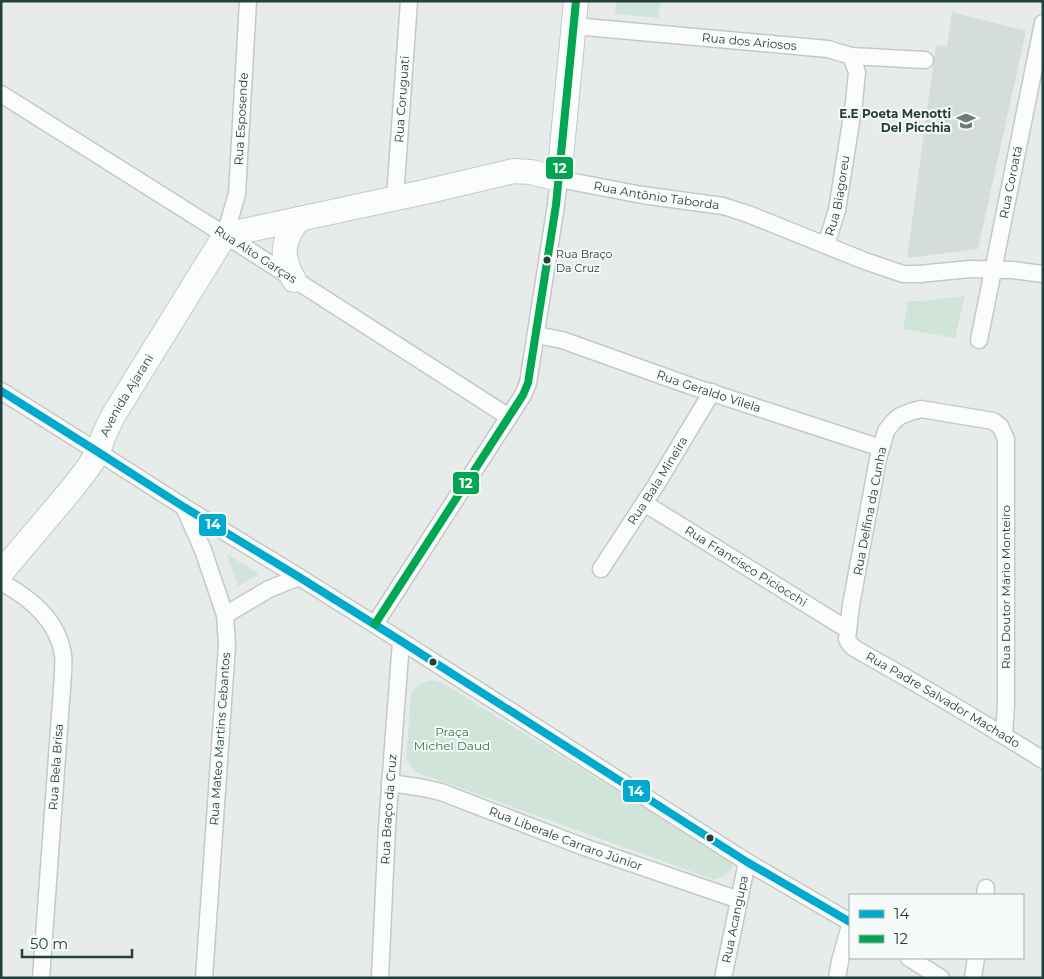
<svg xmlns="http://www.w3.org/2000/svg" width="1044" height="979" viewBox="0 0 1044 979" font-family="Montserrat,sans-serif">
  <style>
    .built { fill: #d5ddda }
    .green { fill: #d0e4d9 }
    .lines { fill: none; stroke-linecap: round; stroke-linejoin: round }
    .street-casing { stroke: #c4c9c7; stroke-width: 19 }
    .secondary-casing { stroke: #c2c9c7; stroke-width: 26 }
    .street { stroke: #fbfcfc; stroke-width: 16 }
    .secondary { stroke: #fbfcfc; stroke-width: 24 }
    .bus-1-casing { stroke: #f6faf8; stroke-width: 11 }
    .bus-2-casing { stroke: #f6faf8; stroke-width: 11 }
    .bus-1 { stroke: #00a9ce; stroke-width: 8 }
    .bus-2 { stroke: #00a651; stroke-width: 8 }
    .bus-dot { fill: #243f3c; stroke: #f6faf8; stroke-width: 2 }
    .labels { text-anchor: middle; stroke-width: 4; stroke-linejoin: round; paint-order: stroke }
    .bus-label { font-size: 11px; fill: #243f3c; stroke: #f6faf8; text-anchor: start }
    .street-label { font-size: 12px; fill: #243f3c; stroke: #f6faf8 }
    .poi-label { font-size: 12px; font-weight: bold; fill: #243f3c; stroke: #f6faf8; text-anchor: end }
    .park-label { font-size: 12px; fill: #2f7653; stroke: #f6faf8 }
    .line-badge { stroke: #f6faf8; stroke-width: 2 }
    .badge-label { font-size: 14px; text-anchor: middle; font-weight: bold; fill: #fff }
  </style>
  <rect width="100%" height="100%" fill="#e7ecea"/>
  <path class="built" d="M952 12 1026 31 978 249 907 258 936 45 947 47Z"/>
  <path class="green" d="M616 1H660L658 18 615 14Z
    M965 296 955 338 903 329 908 301H924Z
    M227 554 259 574 251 578 238 587Z
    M433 680 441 682 729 860 733 867 726 874 715 880 416 772 408 762 406 758 411 694C418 685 422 682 433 680Z"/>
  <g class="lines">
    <g class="street-casing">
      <g id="street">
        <path id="s1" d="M574 26 828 49 851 56 925 60"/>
        <path id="s2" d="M1 94 225 235 509 417"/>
        <path id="s3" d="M395 198 409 1"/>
        <path id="s4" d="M225 235 237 194 248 1"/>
        <path id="s5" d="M826 245 837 210 854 103 857 72 851 56"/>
        <path id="s6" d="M536 335 562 340 685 384 881 448"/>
        <path id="s7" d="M979 340 1043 23"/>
        <path d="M1 391 98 452 184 507 299 577 401 641 747 862 850 922"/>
        <path id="s8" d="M644 503 848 630"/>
        <path d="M184 507 203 550 225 615 227 645 204 978"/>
        <path id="s9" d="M601 569 656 485 712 392"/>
        <path d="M1 582C30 598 58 620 63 655 64 661 63 668 63 674L41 978"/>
        <path d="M225 615 269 589 299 577"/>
        <path id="s10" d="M375 624 523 395 528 383 556 205 559 179 642 195 723 206 748 214 865 261 903 274H919L970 269 1012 270 1043 274"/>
        <path id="s11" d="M1004 736 1006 703V439L1000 426 993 421 921 409 910 412 900 416 893 422 886 431 878 459 851 605 847 639 849 643 854 648C918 684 981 721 1043 760"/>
        <path id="s12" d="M390 783 424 788 441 792 584 847 739 900"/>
        <path d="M985 895 986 888"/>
        <path d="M909 958 941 978"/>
        <path id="s13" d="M380 978 387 827 401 641"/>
        <path id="s14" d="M723 978 747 862"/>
        <path d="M837 978 840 961 850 926"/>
        <path d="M973 978 976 958"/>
      </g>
    </g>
    <g class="secondary-casing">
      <g id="secondary">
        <path d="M294 280C280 256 282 240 299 219"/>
        <path id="s15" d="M1 573 71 490 88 468 98 452 104 435 113 416 225 235 429 191 514 171 531 172 559 179 576 1"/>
      </g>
    </g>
    <use href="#street" class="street"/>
    <use href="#secondary" class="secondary"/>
    <g class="bus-1-casing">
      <path id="bus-1" d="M1 391 98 452 184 507 299 577 401 641 747 862 850 922"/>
    </g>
    <g class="bus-2-casing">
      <path id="bus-2" d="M375 624 523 395 528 383 556 205 576 1"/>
    </g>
    <use href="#bus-1" class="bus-1"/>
    <use href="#bus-2" class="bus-2"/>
  </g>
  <defs>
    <g id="school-bare" transform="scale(1.5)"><path d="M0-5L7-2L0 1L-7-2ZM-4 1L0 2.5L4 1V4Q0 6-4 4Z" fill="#687c79" stroke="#f6faf8" stroke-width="2.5" paint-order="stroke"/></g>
  </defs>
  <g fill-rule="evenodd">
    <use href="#school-bare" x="966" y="121"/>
  </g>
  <g class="bus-dot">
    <circle cx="547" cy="260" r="4.5"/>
    <circle cx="433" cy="662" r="4.5"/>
    <circle cx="710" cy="838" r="4.5"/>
  </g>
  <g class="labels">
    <g class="bus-label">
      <text x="556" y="258">Rua Braço<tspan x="556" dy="14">Da Cruz</tspan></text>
    </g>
    <g class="street-label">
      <text dy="4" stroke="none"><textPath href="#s1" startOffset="176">Rua dos Ariosos</textPath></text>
      <text dy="4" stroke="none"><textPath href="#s3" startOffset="99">Rua Coruguati</textPath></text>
      <text dy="4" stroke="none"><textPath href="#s4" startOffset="118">Rua Esposende</textPath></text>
      <text dy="4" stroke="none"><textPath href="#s7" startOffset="161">Rua Coroatá</textPath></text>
      <text dy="4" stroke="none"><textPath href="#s10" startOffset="591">Rua Antônio Taborda</textPath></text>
      <text dy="4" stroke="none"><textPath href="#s5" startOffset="51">Rua Biagoreu</textPath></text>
      <text dy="4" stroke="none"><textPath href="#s2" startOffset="301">Rua Alto Garças</textPath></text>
      <text dy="4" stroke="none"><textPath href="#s6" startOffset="182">Rua Geraldo Vilela</textPath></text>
      <text dy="4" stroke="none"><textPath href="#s15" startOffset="219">Avenida Ajarani</textPath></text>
      <text dy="4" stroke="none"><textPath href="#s9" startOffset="105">Rua Bala Mineira</textPath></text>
      <text transform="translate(870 511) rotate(-79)" y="4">Rua Delfina da Cunha</text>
      <text dy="4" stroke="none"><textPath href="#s8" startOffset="120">Rua Francisco Piciocchi</textPath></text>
      <text transform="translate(1006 587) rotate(-90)" y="4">Rua Doutor Mário Monteiro</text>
      <text dy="4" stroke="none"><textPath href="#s11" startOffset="762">Rua Padre Salvador Machado</textPath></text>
      <text transform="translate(220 739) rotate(-86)" y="4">Rua Mateo Martins Cebantos</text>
      <text transform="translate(56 767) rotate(-86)" y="4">Rua Bela Brisa</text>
      <text dy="4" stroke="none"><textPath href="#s13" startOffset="169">Rua Braço da Cruz</textPath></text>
      <text dy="4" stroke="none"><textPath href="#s12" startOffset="185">Rua Liberale Carraro Júnior</textPath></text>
      <text dy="4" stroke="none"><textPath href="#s14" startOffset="60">Rua Acangupa</textPath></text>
    </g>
    <g class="poi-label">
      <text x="951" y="118">E.E Poeta Menotti<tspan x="951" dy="14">Del Picchia</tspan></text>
    </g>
    <g class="park-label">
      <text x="452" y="736">Praça<tspan x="452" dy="14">Michel Daud</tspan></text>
    </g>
  </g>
  <g class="line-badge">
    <rect x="545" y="156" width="29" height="24" rx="5" fill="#00a651"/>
    <rect x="452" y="471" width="28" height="24" rx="5" fill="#00a651"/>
    <rect x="198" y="513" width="29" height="24" rx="5" fill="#00a9ce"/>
    <rect x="622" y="779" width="29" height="24" rx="5" fill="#00a9ce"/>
  </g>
  <g class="badge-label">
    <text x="560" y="173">12</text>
    <text x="466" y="488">12</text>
    <text x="213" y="529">14</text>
    <text x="636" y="796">14</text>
  </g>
  <rect width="1044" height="979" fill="none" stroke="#243f3c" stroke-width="5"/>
  <rect x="849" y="894" width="175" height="65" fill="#f6faf8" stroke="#a2afad"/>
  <rect x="859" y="910" width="25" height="8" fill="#00a9ce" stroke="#a2afad"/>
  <text x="894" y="919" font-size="15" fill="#243f3c">14</text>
  <rect x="859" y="935" width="25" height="8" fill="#00a651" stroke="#a2afad"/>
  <text x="894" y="944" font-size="15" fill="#243f3c">12</text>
  <path d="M22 949v8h110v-8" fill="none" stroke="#243f3c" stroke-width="2.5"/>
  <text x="30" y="949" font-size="15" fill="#243f3c" stroke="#f6faf8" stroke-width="4" paint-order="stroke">50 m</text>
</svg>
